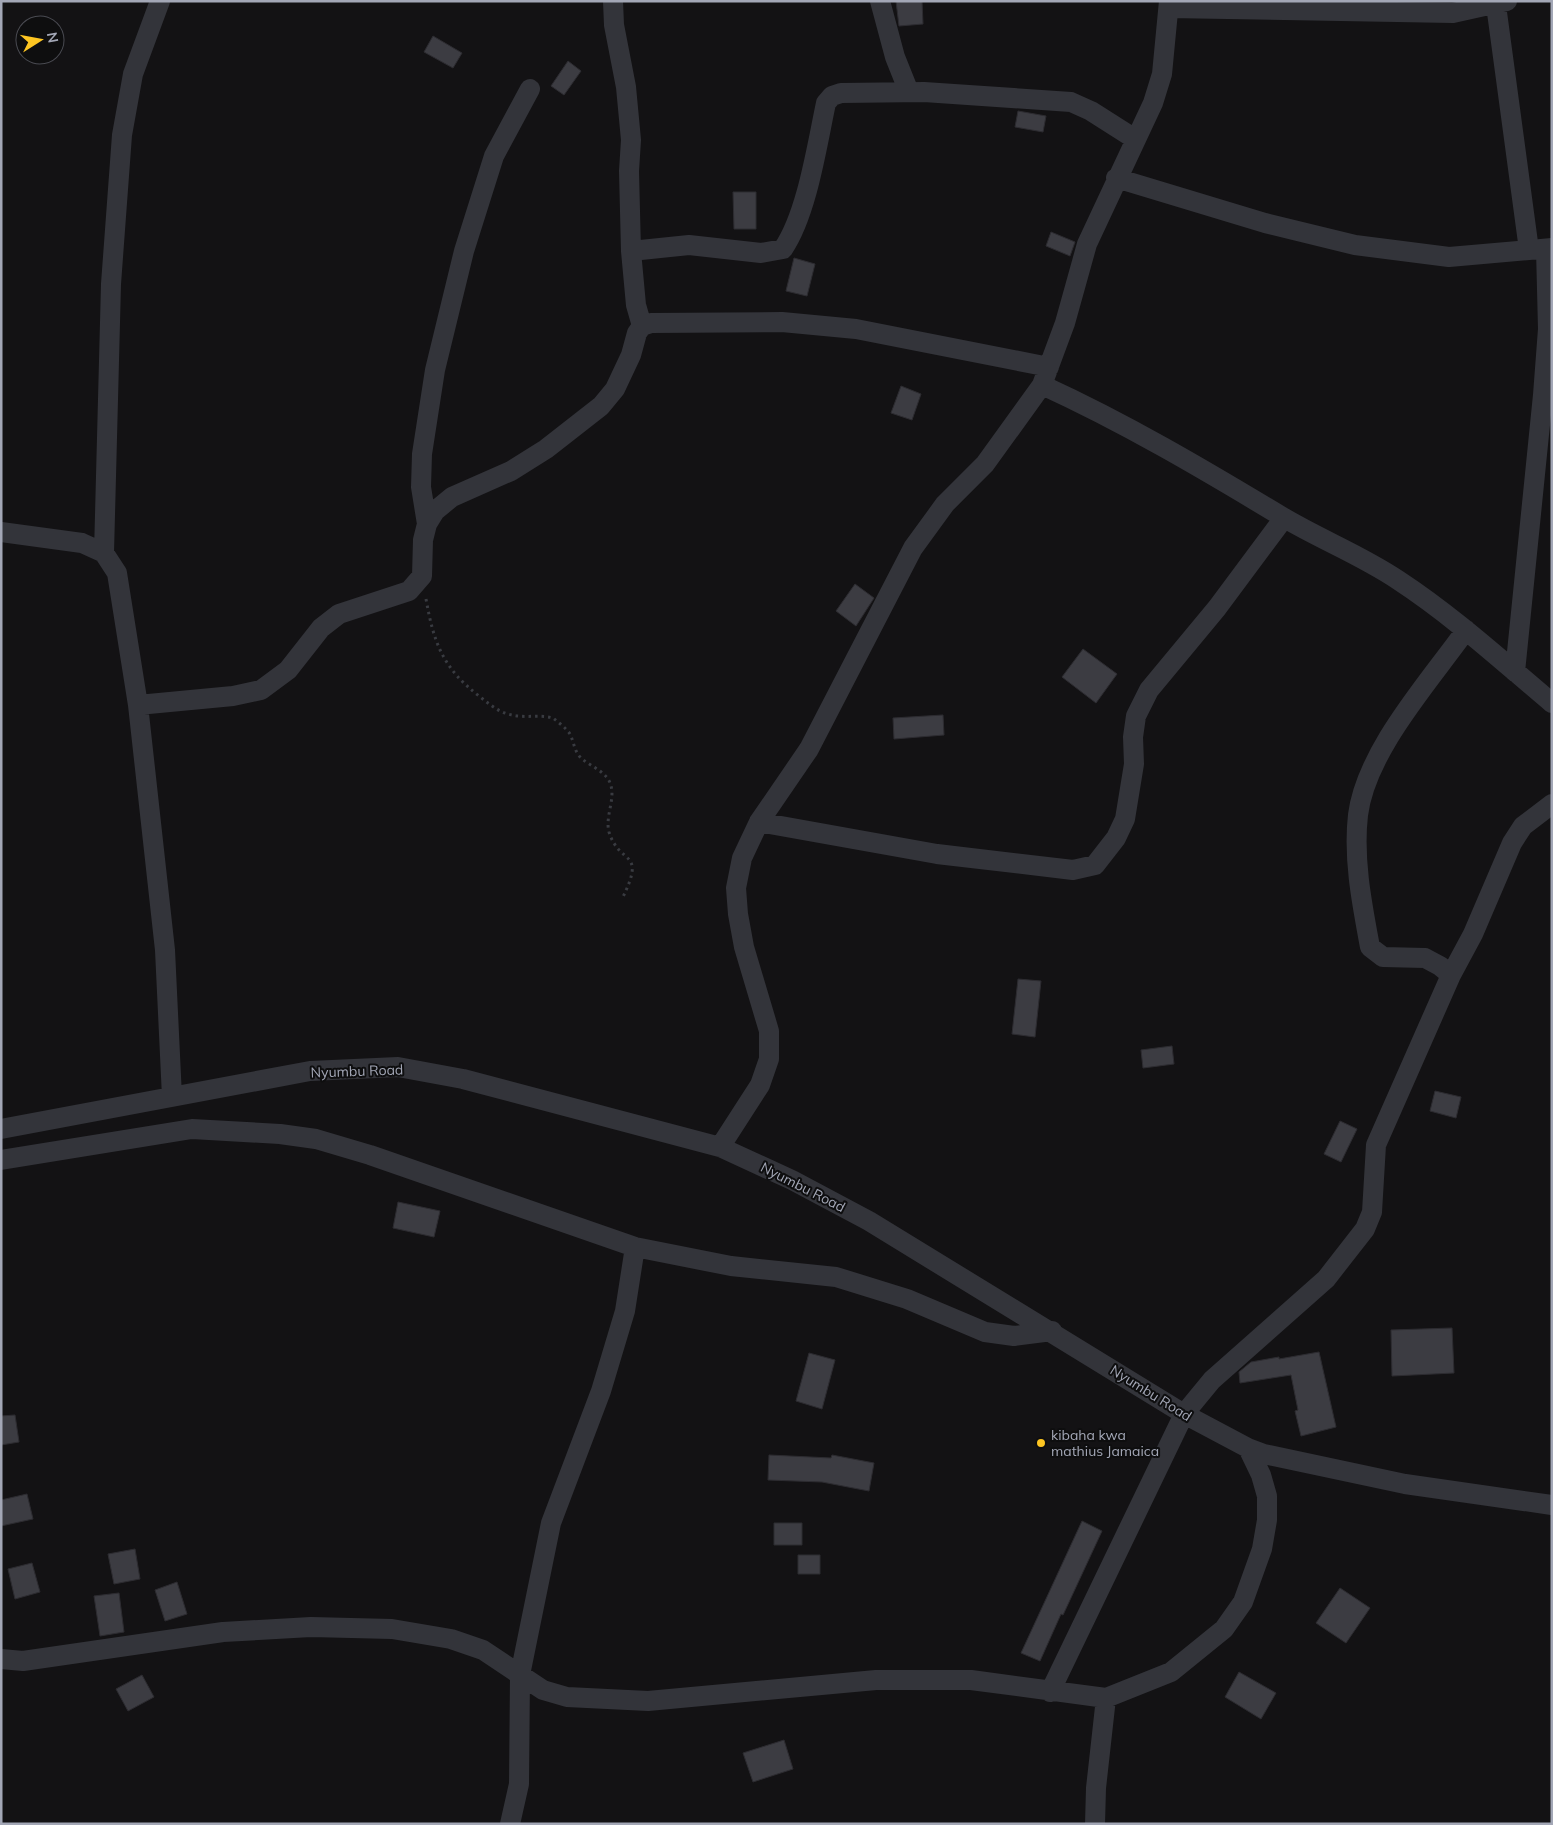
<svg xmlns="http://www.w3.org/2000/svg" width="1553" height="1825" viewBox="0 0 1553 1825" font-family="Mulish,sans-serif">
  <style>
    .building { fill: #3c3c42; stroke: #2d2c31 }
    .lines { fill: none; stroke-linecap: round; stroke-linejoin: round }
    .path { stroke: #393b41; stroke-width: 3; stroke-dasharray: 2.5 4; stroke-linecap: butt }
    .minor { stroke: #33343a; stroke-width: 20 }
    .poi-dot { fill: #fdc522; stroke: #0e0e0f; stroke-width: 2 }
    .labels { text-anchor: middle; stroke-width: 4; stroke-linejoin: round; paint-order: stroke }
    .street-label { font-size: 14px; fill: #a3a7b6; stroke: #0e0e0f }
    .poi-label { font-size: 14px; fill: #a3a7b6; stroke: #0e0e0f; text-anchor: start }
  </style>
  <rect width="100%" height="100%" fill="#131214"/>
  <path class="building" d="M896 1H922L923 24 899 26Z
    M433 36 462 53 453 68 424 52Z
    M568 61 581 71 564 95 551 86Z
    M1018 111 1046 116 1043 132 1015 127Z
    M733 192H756V229H734Z
    M1051 232 1075 242 1070 256 1046 246Z
    M794 258 815 264 807 296 786 291Z
    M901 386 921 394 912 420 891 413Z
    M855 584 874 598 856 626 836 611Z
    M1083 649 1117 674 1096 703 1062 677Z
    M943 715 944 735 894 739 893 718Z
    M1018 979 1041 981 1035 1037 1012 1034Z
    M1172 1046 1174 1064 1143 1068 1141 1050Z
    M1435 1091 1461 1097 1456 1118 1430 1111Z
    M1340 1121 1357 1129 1341 1162 1324 1154Z
    M398 1202 440 1211 434 1237 393 1228Z
    M1452 1328 1454 1373 1392 1376 1391 1330Z
    M1319 1352 1336 1427 1301 1436 1295 1411 1298 1410 1291 1375 1240 1383 1239 1372 1251 1362 1279 1357V1359Z
    M809 1353 835 1360 822 1409 796 1401Z
    M15 1415 19 1442 1 1445V1416Z
    M769 1455 831 1458 832 1455 874 1463 869 1491 822 1482 768 1480Z
    M27 1494 33 1519 1 1526V1500Z
    M1082 1521 1102 1531 1063 1615 1061 1614 1040 1661 1021 1653Z
    M774 1523H802V1545H774Z
    M135 1549 140 1579 114 1584 108 1554Z
    M798 1555H820V1574H798Z
    M32 1563 40 1592 15 1599 8 1569Z
    M177 1582 187 1614 165 1621 155 1590Z
    M1340 1588 1370 1608 1346 1643 1316 1623Z
    M119 1593 124 1632 100 1636 94 1596Z
    M1239 1672 1276 1693 1261 1719 1225 1697Z
    M142 1675 154 1697 128 1711 116 1689Z
    M784 1740 793 1769 753 1782 743 1753Z"/>
  <g class="lines">
    <path class="path" d="M426 599C434 644 443 668 479 696 488 703 497 711 508 714 523 719 539 714 553 718 559 723 566 728 570 734 574 742 574 751 581 758 591 767 608 772 611 786 615 800 605 817 609 832 620 867 647 848 622 899"/>
    <path class="minor" d="M613 1 614 25 626 87 631 140 629 171 631 251 636 305 642 326
      M880 1 895 57 909 92
      M1496 5 1529 250
      M1169 8 1453 13 1507 1
      M1116 178 1265 223 1355 245 1449 257 1552 248
      M631 251 689 245 761 253 783 249C807 214 817 145 826 103L832 96 841 93 924 92 1071 102 1091 111 1135 139
      M1042 385C1125 423 1203 469 1281 516 1319 539 1361 555 1398 580 1453 616 1502 661 1552 703
      M427 524 421 487 422 454 435 370 464 251 494 156 530 89
      M1 532 82 543 104 553 117 573 138 705 165 950 172 1097
      M104 553 111 284 122 135 133 74 160 1
      M1515 672 1543 395 1548 329 1546 249
      M138 705 233 696 261 690 288 670 321 628 339 614 409 591 422 576 423 540 427 524 435 511 452 497 511 471 546 449 601 406 615 389 631 355 637 333 642 326 651 323 782 322 856 329 1049 367
      M759 822 937 854 1073 870 1095 865 1116 838 1125 819 1134 764 1133 737 1136 716 1149 690 1217 608 1284 518
      M1451 975 1440 966 1425 958 1383 957 1370 947C1362 904 1353 859 1358 815 1366 751 1429 682 1466 630
      M1 1129 310 1071 398 1067 463 1079 720 1147 792 1180 869 1221 1184 1414 1248 1448 1264 1454 1405 1484 1552 1505
      M720 1147 760 1085 769 1059V1031L744 947 738 914 736 888 742 858 759 822 809 749 913 548 945 504 985 464 1042 385 1065 323 1087 244 1153 103 1162 74 1169 1
      M1 1160 192 1129 280 1134 316 1139 370 1155 635 1247 731 1266 836 1277 907 1299 985 1332 1014 1336 1052 1331
      M1 1659 23 1661 223 1632 311 1627 392 1629 451 1639 483 1650 543 1690 567 1697 648 1701 876 1680H971L1106 1698 1171 1672 1224 1629 1243 1602 1262 1549 1267 1520V1496L1261 1475 1248 1448
      M1050 1692 1184 1414 1212 1380 1326 1279 1365 1229 1372 1212 1376 1145 1451 975 1473 934 1512 843 1523 826 1552 804
      M510 1824 519 1784 520 1675 551 1523 601 1391 625 1311 635 1247
      M1095 1824 1096 1788 1106 1698"/>
  </g>
  <circle class="poi-dot" cx="1041" cy="1443" r="5"/>
  <g class="labels">
    <g class="street-label">
      <text transform="translate(357 1071) rotate(-2)" y="5">Nyumbu Road</text>
      <text transform="translate(803 1187) rotate(27)" y="5">Nyumbu Road</text>
      <text transform="translate(1151 1393) rotate(32)" y="5">Nyumbu Road</text>
    </g>
    <g class="poi-label">
      <text x="1051" y="1440">kibaha kwa<tspan x="1051" dy="16">mathius Jamaica</tspan></text>
    </g>
  </g>
  <rect width="1553" height="1825" fill="none" stroke="#a3a7b6" stroke-width="5"/>
  <g transform="translate(40 40) rotate(79)"><circle r="24" fill="#0e0e0f" stroke="#4a4b52"/>
  <path d="M0-4L9 19L0 12L-9 19Z" fill="#fdc522"/>
  <text y="-8" font-size="14" font-weight="bold" text-anchor="middle" fill="#a3a7b6">N</text>
  </g>
</svg>
